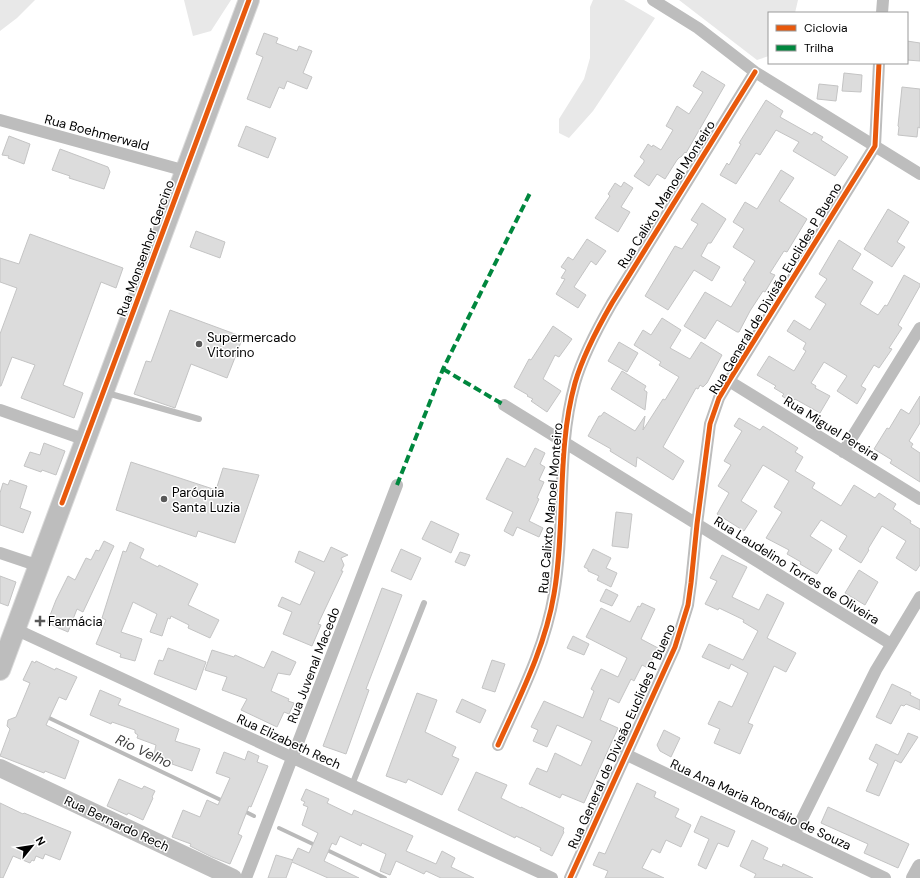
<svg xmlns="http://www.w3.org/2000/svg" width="920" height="878" viewBox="0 0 920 878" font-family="'DM Sans',sans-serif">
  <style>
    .green { fill: #e8e8e8 }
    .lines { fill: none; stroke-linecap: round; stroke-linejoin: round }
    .stream { stroke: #bababa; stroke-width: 4 }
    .building { fill: #dcdcdc; stroke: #c4c4c4 }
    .primary-casing { stroke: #dbdbdb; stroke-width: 22 }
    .service { stroke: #bdbdbd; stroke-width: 6 }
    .minor { stroke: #bdbdbd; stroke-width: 12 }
    .tertiary { stroke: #bdbdbd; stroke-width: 16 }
    .secondary { stroke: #bfbfbf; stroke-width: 18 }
    .primary { stroke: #bdbdbd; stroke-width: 20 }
    .quiet { stroke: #00873e; stroke-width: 4; stroke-dasharray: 8 4; stroke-linecap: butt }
    .cycleway-casing { stroke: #fff; stroke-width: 8 }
    .cycleway { stroke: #e8590c; stroke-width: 5 }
    .poi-dot { fill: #595959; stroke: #fff; stroke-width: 1.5 }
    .labels { text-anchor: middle; stroke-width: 3; stroke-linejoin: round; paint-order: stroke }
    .street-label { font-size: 13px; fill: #000; stroke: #fff }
    .poi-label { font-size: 13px; fill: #000; stroke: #fff; text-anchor: start }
    .water-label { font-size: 14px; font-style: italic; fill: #3e3e3e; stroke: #fff }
  </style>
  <rect width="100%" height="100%" fill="#fff"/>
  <path class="green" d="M0 0H35L17 18 0 31Z
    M184 0H231L211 31 193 36Z
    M593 0H624L655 18 593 111 569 138 559 133V119L584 79 590 58V7Z
    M679 0H798L795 13H769V56L757 60Z"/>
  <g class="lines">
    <path class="stream" d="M45 716 225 802
      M242 810 254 816
      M279 828 317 846
      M325 849 385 878"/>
  </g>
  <path class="building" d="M264 33 278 38 276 43 297 51 299 46 312 51 303 73 312 77 307 89 287 81 284 89 279 87 270 108 247 99 263 57 256 54Z
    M907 41 920 43V61L907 60Z
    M702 71 725 85 686 153 685 152 681 157H680L677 160 665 179 657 174 649 186 634 176 644 162V160L640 157 648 144 652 147 653 145 661 150 673 130 666 126 677 106 689 114 703 92 693 86Z
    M844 73 862 75 861 92 842 91Z
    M819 84 838 86 836 101 817 99Z
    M902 87 920 89V128L918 127 917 137 898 135 899 127 898 126Z
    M766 100 783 111 780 117 812 135 814 132 823 137 821 140 848 157 835 176 793 151 799 142 776 130 760 155 756 153 736 184 720 175 727 163 729 165 741 144 739 143Z
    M246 126 276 138 268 158 238 146Z
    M9 136 30 144 24 164 8 158 9 156 2 155Z
    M60 149 108 167 110 172 104 189 69 178 70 176 52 170Z
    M781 170 794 178 779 201 807 219 787 252 784 251 770 273 775 275 765 292 763 291 750 311 739 332H737L717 320 705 339 684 326 705 292 731 307 746 282 743 280 755 261 733 247 744 229 733 222 745 202 757 209Z
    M624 182 633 188 621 207 630 212 618 232 595 218 610 196 608 194 615 183 621 187Z
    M702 203 726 219 711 243H708L701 256 720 267 712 281 694 270 668 310 645 296 675 246 682 249 698 224 691 220Z
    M888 209 909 222 897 242 905 247 892 267 864 249Z
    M196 231 225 242 220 258 190 247Z
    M30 234 123 268 116 288 101 282 63 385 83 393 74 418 21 398 35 365 12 357 1 386H0V334L17 288 0 282V258L19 264Z
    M587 239 606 251 596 265 591 261 574 287 586 295 578 308 556 294 565 279 561 278 566 270 561 267 568 257 573 260Z
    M839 240 861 254 852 269 873 282 860 304 878 315 885 305 887 306 904 275 920 284V286L898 325 902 328 889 348 892 349 879 368 874 365 861 386 866 389 857 404 837 391 847 376 824 362 811 383 816 386 815 388 830 396 820 413 795 399 794 400 792 399 791 402 782 396 784 394 774 388 776 386 757 375 769 356 794 371 806 351 803 349 806 343 787 331 794 320 810 330 826 304 815 297 827 279 819 274Z
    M170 310 243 337 227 378 191 364 175 408 134 394 146 361 151 362Z
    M662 318 681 330 670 348 690 359 701 342 722 355 707 383 703 387 700 385 698 389 696 388 663 447 684 461 673 480 637 457 636 467 610 451 611 449 588 436 599 416H601L604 412 635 431 645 416 643 430 663 399 665 400 679 377 659 365 661 362 634 345 643 330 651 335Z
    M553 326 572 339 559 357 555 355 543 379 561 391 547 412 531 401 533 399 527 396 528 395 514 387 529 359 531 360Z
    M619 342 638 353 627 372 608 361Z
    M622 371 646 386 644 390 647 392 645 410 611 389Z
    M920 396V423L909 441 913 444 911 447 920 453V482L890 463 892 460 874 449 887 428 889 429 901 409 909 414Z
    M739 418 760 430 763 426 798 448 795 452 803 457 795 471 815 483 812 488 841 506 854 485 875 498 879 493 896 504 893 509 911 521 910 523 920 529V565L916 571 896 558 906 541 882 526 868 549 869 550 861 563 839 549 847 536 821 520 810 536 832 550 817 574 800 564 801 562 787 554 789 550 766 538 782 512 774 507 789 481 763 465 741 501 757 511 744 531 717 514 729 493 718 486 731 465 724 461 742 431 734 426Z
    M44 443 65 451 56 475 42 470 41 472 24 466 30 452 40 455Z
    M535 448 545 453 540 464 545 467 539 480 544 482 537 498 539 499 529 521 543 528 539 537 517 527 513 536 504 531 513 512 486 499 507 458 525 467Z
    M131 462 216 490 223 468 259 475 235 543 198 531 196 537 116 510Z
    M10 480 27 486 20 508 31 512 23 533 0 525V493L3 483 8 485Z
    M616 512 632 514 628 548 612 546Z
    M431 521 459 534 451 553 422 539Z
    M104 541 114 546 83 612 77 609 68 632 47 623 56 600 68 576 75 580 86 558 91 560 96 550 99 551Z
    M130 542 144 549 140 558 158 567 159 565 198 584 188 605 219 620 210 638 188 628 189 625 171 616 170 619 168 618 162 636 150 632 157 614 133 602 121 632 142 639 135 661 120 657 121 654 96 644 106 620 102 618 123 551 126 552Z
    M331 547 348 555 341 558 344 565 341 571H343L318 624 321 625 312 646 283 634 292 612 278 606 282 597 300 605 315 572 295 562 299 551 324 562Z
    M401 549 421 558 411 580 391 571Z
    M593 549 611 558 606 568 617 573 611 587 597 580 599 576 588 571V569L584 567Z
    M460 552 470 555 465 566 455 562Z
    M722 555 747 567 732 597 759 610 767 594 784 603 767 638 796 653 786 672 774 666 748 723 753 725 740 754 714 743 720 729 708 724 719 701 732 707 748 673 731 664 729 669 702 657 709 644 743 660 758 631 743 622 744 620 719 608 718 610 705 604 717 581 710 578Z
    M859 570 878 582 865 605 845 593Z
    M0 576 16 582 8 606 0 603Z
    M382 588 402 595 366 689 369 690 346 754 323 746Z
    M606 589 618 595 612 606 600 601Z
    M642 603 655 609 641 639 658 648 648 668 642 665 634 681 631 679 619 703 609 698 600 720 618 728 584 803 562 794 560 798 529 784 537 768 547 772 555 753 581 766 592 741 557 725 547 747 533 741 538 730 531 727 544 701 583 718 594 691 591 689 601 669 618 677 627 658 586 637 601 608 630 622 638 606 640 607Z
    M573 636 589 644 584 655 567 648Z
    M168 648 206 662 196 690 154 674 159 660 163 661Z
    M212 650 234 657 235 655 264 668 272 651 296 662 290 675 278 673 271 691 289 699 288 701 294 703 289 714 284 712 277 727 241 710 247 699 222 690 227 677 205 670Z
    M492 660 505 664 495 692 482 688Z
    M32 661 35 663 36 661 55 670 56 668 77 677 66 700 59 697 46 725 79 741 65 779 45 771 44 773 0 756 10 729 7 726 8 720 16 717 30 683 23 680Z
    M892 684 911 693 910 695 920 700V710L906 704 904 706 901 705 891 724 876 717Z
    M100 690 121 699 118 705 179 729 175 741 200 749 192 771 172 764 173 761 154 754 156 745 137 738 138 735 135 733V730L112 722 111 724 90 715Z
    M417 693 437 700 425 732 456 747 452 756 459 759 442 795 408 779 406 783 386 776Z
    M462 699 486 710 480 723 456 712Z
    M664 730 680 738 671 757 660 751 657 745Z
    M908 733 918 737 901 763 895 760 879 796 866 791 878 764 869 759 876 744 898 755Z
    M248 751 259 756 257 762 268 766 251 807 249 806 238 834 242 836 230 864 212 857 190 846 191 844 172 837 183 810 200 817 207 800 218 805 230 778 216 773 224 752 245 760Z
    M476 772 507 785 501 798 521 808V807L564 828 563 831 564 832 552 856 540 850 541 848 516 836 515 838 458 810Z
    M119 779 142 789 144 786 155 791 152 797 153 798 143 820 128 813 127 815 107 806Z
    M637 783 656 792 654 797 679 809 675 817 691 825 681 847 666 840 660 853 652 849 642 868 664 878H605L608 871 593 865 599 852 605 854Z
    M306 789 329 799 327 803 352 815 354 810 413 836 406 851 436 864 442 851 455 858 451 867 474 878H441L426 871 424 874 396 861 390 875 380 871 386 854 362 843 361 846 340 836 336 845 332 843 324 861 359 878H328L292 862 286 878H268L276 855 293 860 292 861 298 848 309 853 318 833 302 825 308 807 303 805 305 802 301 800Z
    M0 803 23 814 24 813 71 832 60 860 45 854 43 859 36 856 34 861 32 860 30 863 13 856 3 878H0Z
    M828 807 909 844 898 868 864 853 868 844 821 823Z
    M701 816 735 831 728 847 718 843 706 869 698 865 709 839 694 832Z
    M752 840 768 848 763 859 782 867 783 864 813 878H754L756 874 740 866Z"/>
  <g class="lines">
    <g class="primary-casing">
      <path id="primary" d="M0 670 249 0"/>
    </g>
    <path class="service" d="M107 393 199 419
      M352 785 424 603"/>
    <path class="minor" d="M653 0 698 28 755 72 920 174
      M882 13 883 0
      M0 120 186 171
      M729 381 920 499
      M504 405 891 644
      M0 410 86 440
      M843 452 920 328
      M0 553 39 566
      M15 629 552 878
      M498 745C520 696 545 648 554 594 566 525 556 451 575 383 583 355 597 329 612 303L755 72
      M625 754 885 878
      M794 835 876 670 920 597
      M246 878 397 485
      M570 878 675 647 688 605 691 583 697 524 710 424 719 398 729 381 875 146 879 63"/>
    <path class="tertiary" d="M914 878 920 867"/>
    <path class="secondary" d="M0 768 233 878"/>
    <use href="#primary" class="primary"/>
    <path class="quiet" d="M443 369 504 405
      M397 485 443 369 531 191"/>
    <g class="cycleway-casing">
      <path id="cycleway" d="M62 503 249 0
        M498 745C520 696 545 648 554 594 566 525 556 451 575 383 583 355 597 329 612 303L755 72
        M570 878 675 647 688 605 691 583 697 524 710 424 719 398 729 381 875 146 879 63"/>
    </g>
    <use href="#cycleway" class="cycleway"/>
  </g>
  <g class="poi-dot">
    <circle cx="199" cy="344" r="4"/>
    <circle cx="164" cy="499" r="4"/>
    <path d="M38 615h4v4h4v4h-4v4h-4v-4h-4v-4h4z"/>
  </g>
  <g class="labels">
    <g class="street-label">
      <text transform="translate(97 132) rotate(15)" y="5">Rua Boehmerwald</text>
      <text transform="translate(666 194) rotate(-58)" y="5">Rua Calixto Manoel Monteiro</text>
      <text transform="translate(145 248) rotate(-70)" y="5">Rua Monsenhor Gercino</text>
      <text transform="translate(775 288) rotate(-59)" y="5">Rua General de Divisão Euclides P Bueno</text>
      <text transform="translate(832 428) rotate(32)" y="5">Rua Miguel Pereira</text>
      <text transform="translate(550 508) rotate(-85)" y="5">Rua Calixto Manoel Monteiro</text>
      <text transform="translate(797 570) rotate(32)" y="5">Rua Laudelino Torres de Oliveira</text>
      <text transform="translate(313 665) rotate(-69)" y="5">Rua Juvenal Macedo</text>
      <text transform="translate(621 736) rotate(-66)" y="5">Rua General de Divisão Euclides P Bueno</text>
      <text transform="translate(289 741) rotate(25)" y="5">Rua Elizabeth Rech</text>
      <text transform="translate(761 804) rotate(25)" y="5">Rua Ana Maria Roncálio de Souza</text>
      <text transform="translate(117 823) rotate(25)" y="5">Rua Bernardo Rech</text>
    </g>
    <g class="poi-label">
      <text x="207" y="342">Supermercado<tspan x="207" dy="15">Vitorino</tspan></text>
      <text x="172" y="497">Paróquia<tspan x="172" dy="15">Santa Luzia</tspan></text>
      <text x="48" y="626">Farmácia</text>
    </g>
    <g class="water-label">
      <text transform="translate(144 751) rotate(25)" y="5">Rio Velho</text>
    </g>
  </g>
  <rect x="768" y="12" width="140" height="52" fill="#ffffff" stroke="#999999"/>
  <rect x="776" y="25" width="20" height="6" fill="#e8590c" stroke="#999999"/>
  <text x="804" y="32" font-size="12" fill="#000000">Ciclovia</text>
  <rect x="776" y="45" width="20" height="6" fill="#00873e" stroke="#999999"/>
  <text x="804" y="52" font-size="12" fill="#000000">Trilha</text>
  <g transform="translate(32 846) rotate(60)" stroke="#ffffff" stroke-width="3" paint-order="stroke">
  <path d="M0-3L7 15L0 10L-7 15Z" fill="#000000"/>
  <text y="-6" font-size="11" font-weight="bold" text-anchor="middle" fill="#000000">N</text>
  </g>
</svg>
